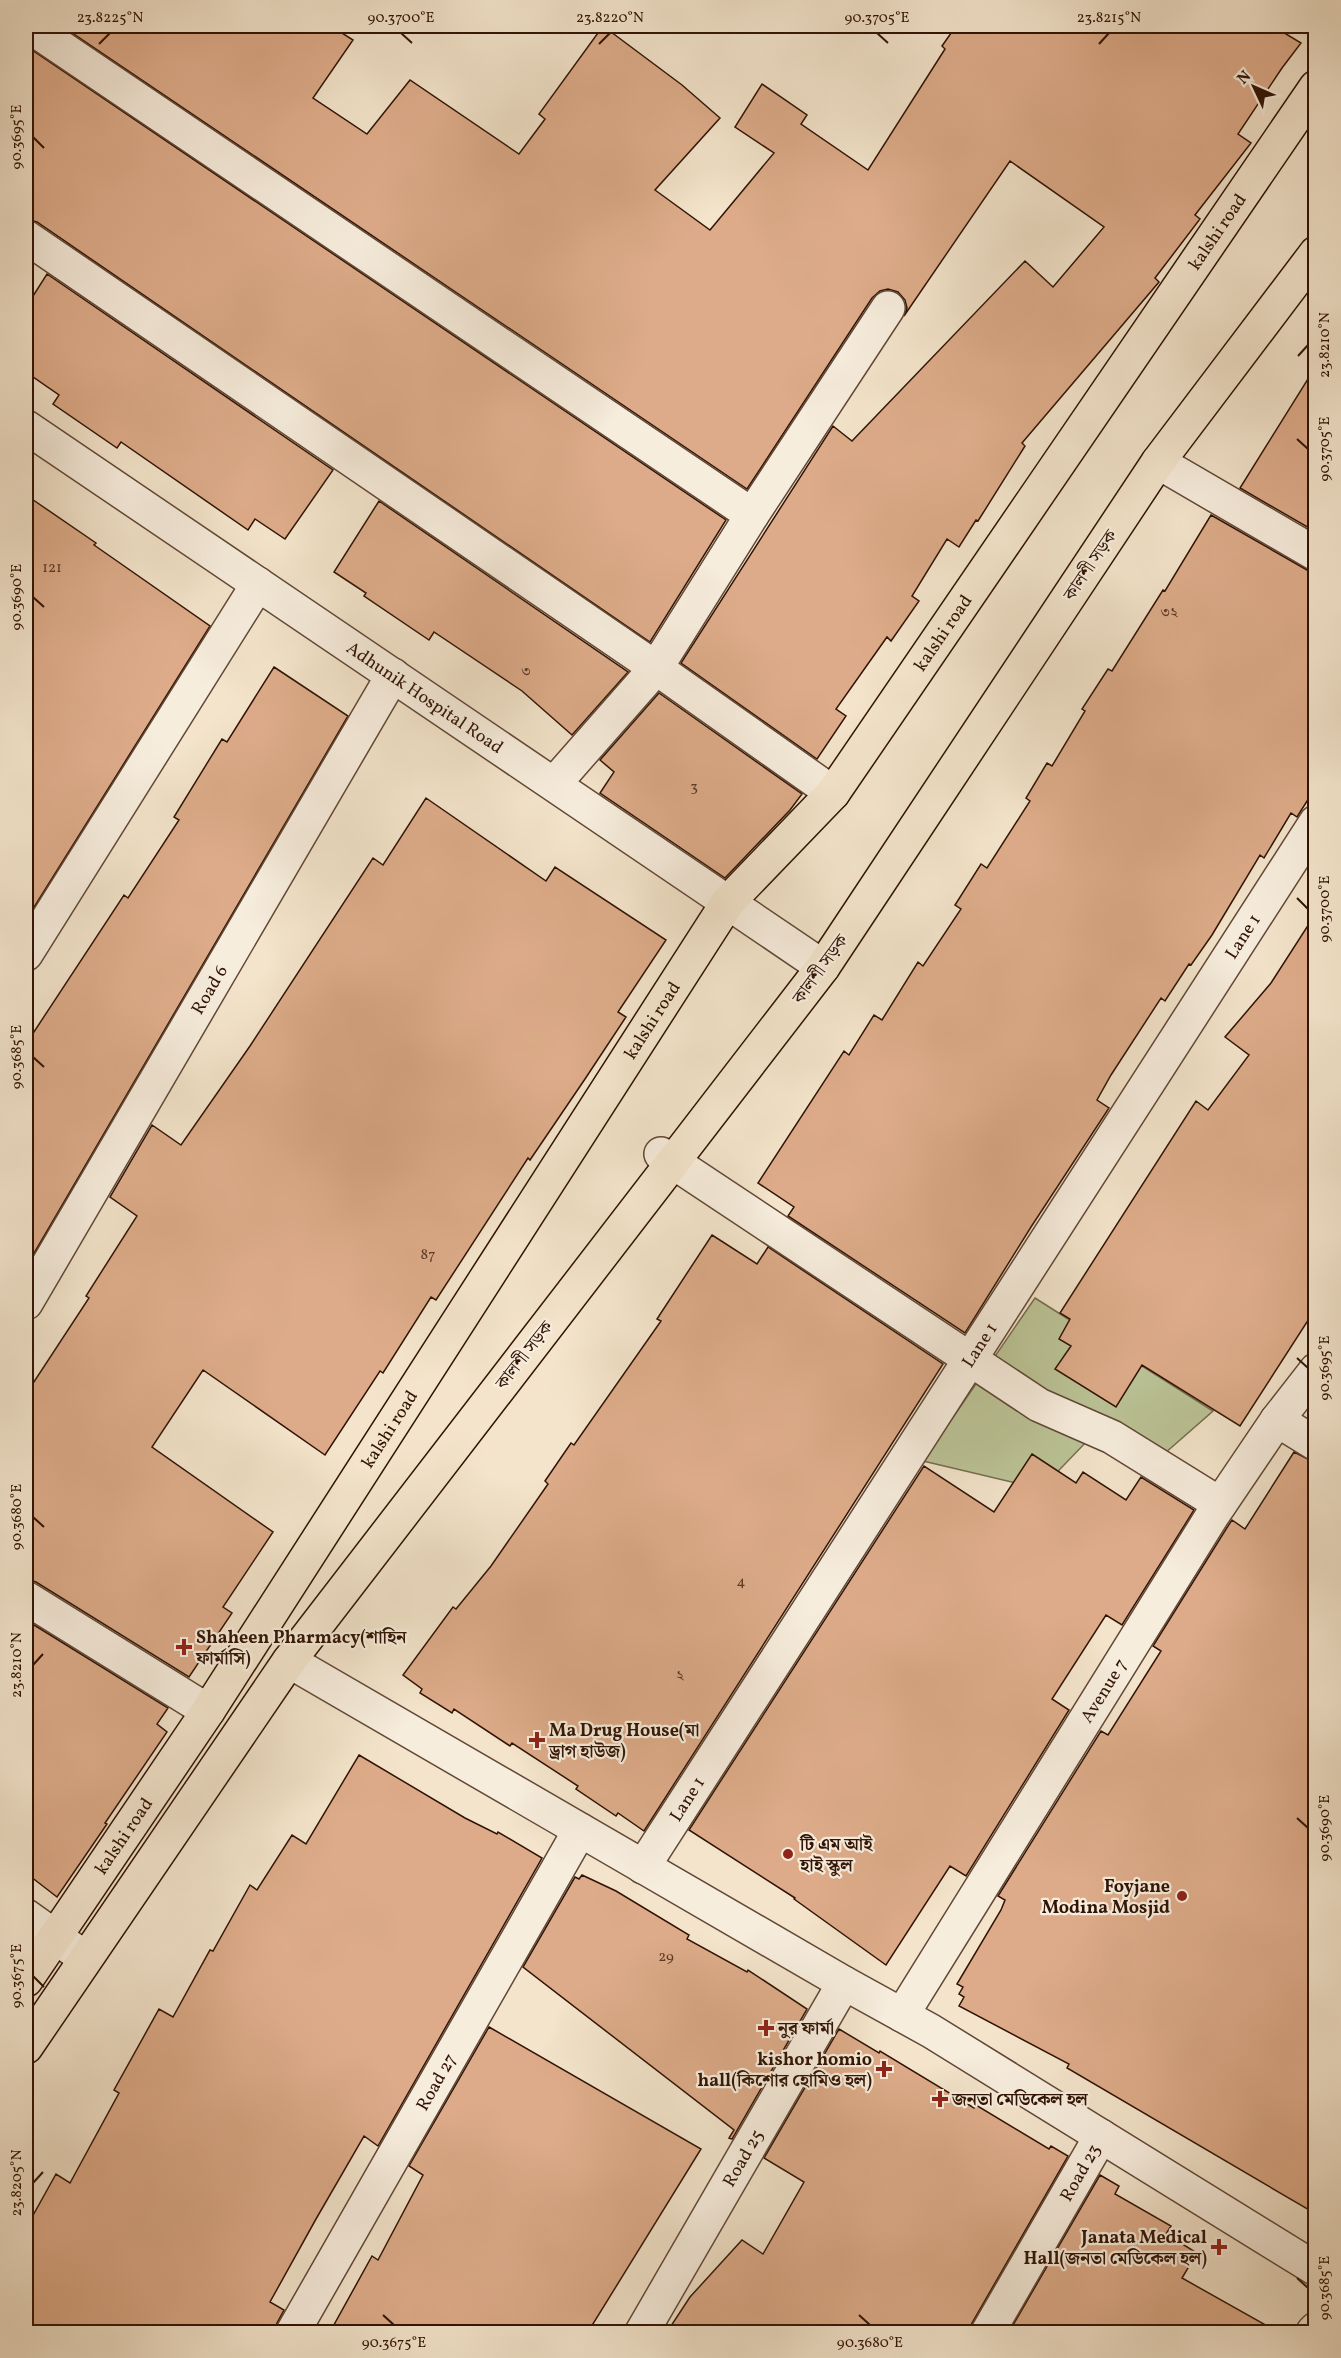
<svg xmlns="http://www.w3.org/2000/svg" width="1341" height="2358" viewBox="0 0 1341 2358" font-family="Vollkorn,'Noto Serif Bengali',serif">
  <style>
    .green { fill: #bbc497; stroke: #766c4e; stroke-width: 1.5 }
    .building { fill: #ddab89; stroke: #301304; stroke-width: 1.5 }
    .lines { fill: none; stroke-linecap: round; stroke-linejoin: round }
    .minor-casing { stroke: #614736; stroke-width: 36 }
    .tertiary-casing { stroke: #614736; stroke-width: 36 }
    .primary-casing { stroke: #301304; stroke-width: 36 }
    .minor { stroke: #f7eddd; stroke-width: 33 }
    .tertiary { stroke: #f7eddd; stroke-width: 33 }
    .primary { stroke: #f3e4cb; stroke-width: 33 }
    .ticks { fill: none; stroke: #301304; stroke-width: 2 }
    .poi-dot { fill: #8f2418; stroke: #f7eddd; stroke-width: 2 }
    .labels { text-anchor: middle; stroke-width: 4.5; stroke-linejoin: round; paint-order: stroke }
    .number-label { font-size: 15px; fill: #5b3925 }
    .street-label { font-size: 18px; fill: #301304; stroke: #f7eddd }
    .poi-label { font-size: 18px; font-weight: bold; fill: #301304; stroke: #f7eddd; text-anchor: start }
    .neatline { fill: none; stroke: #301304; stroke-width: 2 }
    .ticks-label { font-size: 15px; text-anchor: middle; fill: #301304 }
  </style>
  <rect width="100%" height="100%" fill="#f3e4cb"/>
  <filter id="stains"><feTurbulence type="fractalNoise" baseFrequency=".00333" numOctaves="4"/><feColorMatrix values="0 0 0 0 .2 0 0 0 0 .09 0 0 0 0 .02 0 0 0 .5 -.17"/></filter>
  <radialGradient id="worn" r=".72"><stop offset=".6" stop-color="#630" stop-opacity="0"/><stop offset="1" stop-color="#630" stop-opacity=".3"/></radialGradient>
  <path class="green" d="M1035 1298 1213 1411 1156 1461 1088 1440 1041 1489 923 1461Z"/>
  <path class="building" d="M62 26H331L353 40 313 98 367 134 410 80 519 154 545 119 539 114 603 26 682 85 720 118 655 190 710 230 774 153 735 127 762 84 807 115 801 124 868 170 945 49 942 46 956 26H1273L1301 43 1282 68 1238 134 1251 143 1195 215 1200 219 1155 278 1159 282 1022 443 1025 446 978 521 976 520 959 547 947 539 912 596 919 601 891 641 887 637 836 709 846 716 817 759 681 663 833 426 852 441 1025 261 1053 287 1104 227 1010 161 904 316 907 308 905 300 898 292 888 289 880 291 872 298 747 489Z
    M26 46 726 520 650 642 37 222 26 219Z
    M47 274 333 470 285 539 255 519 248 530 121 442 117 448 53 404 59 395 26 372V307Z
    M1316 366V532L1240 488Z
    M26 495 96 543 94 545 210 626 26 920Z
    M379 501 628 672 572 735 522 691 434 632 429 640 364 596 366 593 334 572Z
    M1211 515 1307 570 1316 573V787L1297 817 1291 813 1264 858 1260 855 1212 935 1191 965 1189 964 1165 1001 1161 998 1111 1075 1097 1100 1109 1108 1031 1227 965 1333 788 1216 794 1207 758 1183 844 1051 849 1055 874 1015 882 1020 918 962 923 966 961 909 955 905 981 864 987 868 1030 801 1026 798 1047 763 1052 766 1085 711 1082 709 1108 669 1112 671 1163 590 1165 591Z
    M274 667 348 716 26 1267V1044L124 895 128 898 179 820 174 817 222 739 227 742Z
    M659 693 802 794 790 810 725 878 600 793 614 772 600 760Z
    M426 798 546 881 555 867 666 940 618 1012 626 1017 585 1079 530 1160 528 1158 436 1300 431 1297 383 1373 380 1371 325 1455 203 1370 152 1447 273 1532 223 1607 232 1613 189 1677 36 1582 26 1579V1394L89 1298 86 1296 137 1216 110 1197 152 1125 181 1145 250 1046 373 858 383 865Z
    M1316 913V1308L1240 1426 1142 1365 1116 1407 1055 1369 1071 1346 1059 1339 1070 1319 1060 1313 1196 1101 1208 1110 1249 1055 1225 1037 1271 983Z
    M712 1235 757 1264 768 1247 943 1364 644 1831 618 1813 616 1816 576 1789 578 1786 512 1743 510 1746 454 1709 452 1713 420 1693 422 1689 403 1675 453 1607 456 1609 491 1566 548 1484 545 1481 571 1443 574 1445 661 1321 657 1319Z
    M1294 1452 1316 1463V2214L1067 2068 1069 2064 959 2006 964 1997 959 1994 963 1987 957 1984 1001 1910 1005 1900 998 1896 1101 1731 1108 1735 1161 1651 1153 1646 1228 1526 1232 1520 1245 1529Z
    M1032 1454 1076 1483 1083 1472 1126 1500 1141 1477 1194 1510 1122 1625 1106 1615 1052 1699 1069 1710 966 1876 950 1866 886 1965 794 1899 795 1898 689 1830 924 1466 994 1512Z
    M26 1620 168 1708 157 1724 167 1732 105 1823 107 1824 57 1897 26 1873Z
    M359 1755 465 1818 497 1834 498 1832 542 1858 378 2146 364 2136 316 2219 270 2302 284 2310 277 2323 274 2332H26V2228L56 2174 70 2183 119 2093 114 2090 159 2009 173 2017 210 1950 213 1951 250 1885 257 1890 292 1835 306 1844Z
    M582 1875 616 1891 689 1935 687 1939 747 1972 748 1970 807 2009 732 2139 729 2138 734 2130 523 1967 575 1877 579 1879Z
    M489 2027 701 2149 588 2332H330L372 2256 378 2260 423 2175 409 2166Z
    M839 2029 879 2053 880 2051 974 2108 976 2105 1049 2149 1051 2146 1068 2156 972 2323 969 2332H667L690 2297 742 2240 763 2254 804 2182 764 2158Z
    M1100 2175 1119 2186 1115 2194 1171 2226 1166 2234 1197 2253 1182 2278 1278 2332H1009Z"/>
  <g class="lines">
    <g class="minor-casing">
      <g id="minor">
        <path d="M29 26 752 515 656 668 554 784"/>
        <path d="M26 237 656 668 833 793"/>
        <path d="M1158 462 1316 554"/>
        <path d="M752 515 888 308"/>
        <path d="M26 954 258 584"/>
        <path d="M661 1154 1039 1405 1112 1437 1220 1504"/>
        <path id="s1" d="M26 1303 393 675"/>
        <path d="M1277 1420 1316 1444"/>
        <path d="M26 1598 208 1711"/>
        <path d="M289 1661 844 1983 931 2031 1316 2269"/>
        <path id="s2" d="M643 1867 1316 822"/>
        <path d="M26 1916 85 1958"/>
        <path id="s3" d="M902 2015 1212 1516 1277 1420 1316 1370"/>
        <path id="s4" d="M293 2332 580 1830"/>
        <path id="s5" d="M642 2332 844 1983"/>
        <path id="s6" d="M988 2332 1101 2136"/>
        <path d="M1313 2332 1316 2329"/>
      </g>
    </g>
    <g class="tertiary-casing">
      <g id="tertiary">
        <path id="s7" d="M26 427 823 967"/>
      </g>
    </g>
    <g class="primary-casing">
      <g id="primary">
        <path id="s8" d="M26 1980 208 1711 728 902 833 793 1316 87"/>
        <path d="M26 2047 289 1661 823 967 1158 462 1316 253"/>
      </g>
    </g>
    <use href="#minor" class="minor"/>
    <use href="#tertiary" class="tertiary"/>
    <use href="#primary" class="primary"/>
  </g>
  <path class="ticks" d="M401 33 412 43M877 33 888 43M99 44 110 33M599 44 610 33M1099 44 1109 33M33 137 44 148M1298 356 1308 345M1297 439 1308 449M33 597 44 607M1297 898 1308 909M33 1057 44 1067M1297 1358 1308 1368M33 1517 44 1527M33 1665 43 1654M1297 1818 1308 1828M33 1976 44 1987M33 2183 43 2172M1297 2278 1308 2288M383 2315 394 2325M859 2315 870 2325"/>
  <g class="poi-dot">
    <path d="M181 1638h6v6h6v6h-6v6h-6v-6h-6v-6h6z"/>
    <path d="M534 1731h6v6h6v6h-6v6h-6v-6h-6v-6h6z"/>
    <circle cx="788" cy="1854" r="6"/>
    <circle cx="1182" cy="1896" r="6"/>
    <path d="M763 2019h6v6h6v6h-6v6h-6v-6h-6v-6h6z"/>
    <path d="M881 2060h6v6h6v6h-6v6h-6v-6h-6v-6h6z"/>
    <path d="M937 2090h6v6h6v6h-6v6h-6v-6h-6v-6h6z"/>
    <path d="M1216 2238h6v6h6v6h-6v6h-6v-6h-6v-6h6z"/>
  </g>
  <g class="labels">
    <g class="number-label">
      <text x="52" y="572">121</text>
      <text x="1169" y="617">৩২</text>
      <text x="526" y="676">৩</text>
      <text x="694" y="791">3</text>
      <text x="428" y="1259">87</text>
      <text x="741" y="1586">4</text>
      <text x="680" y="1680">২</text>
      <text x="666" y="1961">29</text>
    </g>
    <g class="street-label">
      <text dy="6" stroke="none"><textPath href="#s8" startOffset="2118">kalshi road</textPath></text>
      <text transform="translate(1090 565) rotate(-56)" y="6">কালশী সড়ক</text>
      <text dy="6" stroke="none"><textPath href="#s8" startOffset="1632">kalshi road</textPath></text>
      <text dy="6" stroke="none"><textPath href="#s7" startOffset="482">Adhunik Hospital Road</textPath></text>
      <text dy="6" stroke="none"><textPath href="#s2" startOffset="1107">Lane 1</textPath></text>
      <text transform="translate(820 969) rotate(-54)" y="6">কালশী সড়ক</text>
      <text dy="6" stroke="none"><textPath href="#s1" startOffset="363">Road 6</textPath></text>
      <text dy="6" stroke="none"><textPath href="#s8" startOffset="1146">kalshi road</textPath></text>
      <text dy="6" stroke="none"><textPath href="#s2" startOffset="621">Lane 1</textPath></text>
      <text transform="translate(524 1355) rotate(-52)" y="6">কালশী সড়ক</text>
      <text dy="6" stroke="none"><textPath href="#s8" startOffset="660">kalshi road</textPath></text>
      <text dy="6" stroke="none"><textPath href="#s3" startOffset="382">Avenue 7</textPath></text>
      <text dy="6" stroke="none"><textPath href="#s2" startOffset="81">Lane 1</textPath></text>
      <text dy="6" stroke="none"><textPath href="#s8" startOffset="174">kalshi road</textPath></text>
      <text dy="6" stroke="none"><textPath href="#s4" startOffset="288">Road 27</textPath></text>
      <text dy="6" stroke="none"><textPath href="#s5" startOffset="201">Road 25</textPath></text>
      <text dy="6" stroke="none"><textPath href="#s6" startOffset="184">Road 23</textPath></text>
    </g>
    <g class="poi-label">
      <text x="196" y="1643">Shaheen Pharmacy(শাহিন<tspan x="196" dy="21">ফার্মাসি)</tspan></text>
      <text x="549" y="1736">Ma Drug House(মা<tspan x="549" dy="21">ড্রাগ হাউজ)</tspan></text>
      <text x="800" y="1850">টি এম আই<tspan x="800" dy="21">হাই স্কুল</tspan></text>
      <text x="1170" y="1892" text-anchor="end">Foyjane<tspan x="1170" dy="21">Modina Mosjid</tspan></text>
      <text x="778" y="2034">নুর ফার্মা</text>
      <text x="872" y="2065" text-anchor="end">kishor homio<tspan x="872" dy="21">hall(কিশোর হোমিও হল)</tspan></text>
      <text x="952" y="2105">জনতা মেডিকেল হল</text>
      <text x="1207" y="2243" text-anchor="end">Janata Medical<tspan x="1207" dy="21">Hall(জনতা মেডিকেল হল)</tspan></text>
    </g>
  </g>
  <rect width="1341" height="2358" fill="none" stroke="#f3e4cb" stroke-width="66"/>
  <g transform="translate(1254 87) rotate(314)" stroke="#f7eddd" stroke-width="4.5" paint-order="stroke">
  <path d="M0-4.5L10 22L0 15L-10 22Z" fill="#301304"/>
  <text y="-9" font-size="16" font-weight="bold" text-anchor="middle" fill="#301304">N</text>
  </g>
  <rect x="33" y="33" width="1275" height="2292" class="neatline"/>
  <g class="ticks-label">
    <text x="110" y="22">23.8225°N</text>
    <text x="401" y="22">90.3700°E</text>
    <text x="610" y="22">23.8220°N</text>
    <text x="877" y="22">90.3705°E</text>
    <text x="1109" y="22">23.8215°N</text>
    <text transform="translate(16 137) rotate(-90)" y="5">90.3695°E</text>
    <text transform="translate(1324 345) rotate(-90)" y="5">23.8210°N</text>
    <text transform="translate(1324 449) rotate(-90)" y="5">90.3705°E</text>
    <text transform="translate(16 597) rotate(-90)" y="5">90.3690°E</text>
    <text transform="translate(1324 909) rotate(-90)" y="5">90.3700°E</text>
    <text transform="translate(16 1057) rotate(-90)" y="5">90.3685°E</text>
    <text transform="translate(1324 1368) rotate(-90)" y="5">90.3695°E</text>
    <text transform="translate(16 1517) rotate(-90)" y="5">90.3680°E</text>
    <text transform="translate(16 1665) rotate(-90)" y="5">23.8210°N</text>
    <text transform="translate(1324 1828) rotate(-90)" y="5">90.3690°E</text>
    <text transform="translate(16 1976) rotate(-90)" y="5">90.3675°E</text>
    <text transform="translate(16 2183) rotate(-90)" y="5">23.8205°N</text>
    <text transform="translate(1324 2288) rotate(-90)" y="5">90.3685°E</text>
    <text x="394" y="2347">90.3675°E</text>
    <text x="870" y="2347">90.3680°E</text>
  </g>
  <rect width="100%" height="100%" filter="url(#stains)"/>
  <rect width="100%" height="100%" fill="url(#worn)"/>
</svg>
